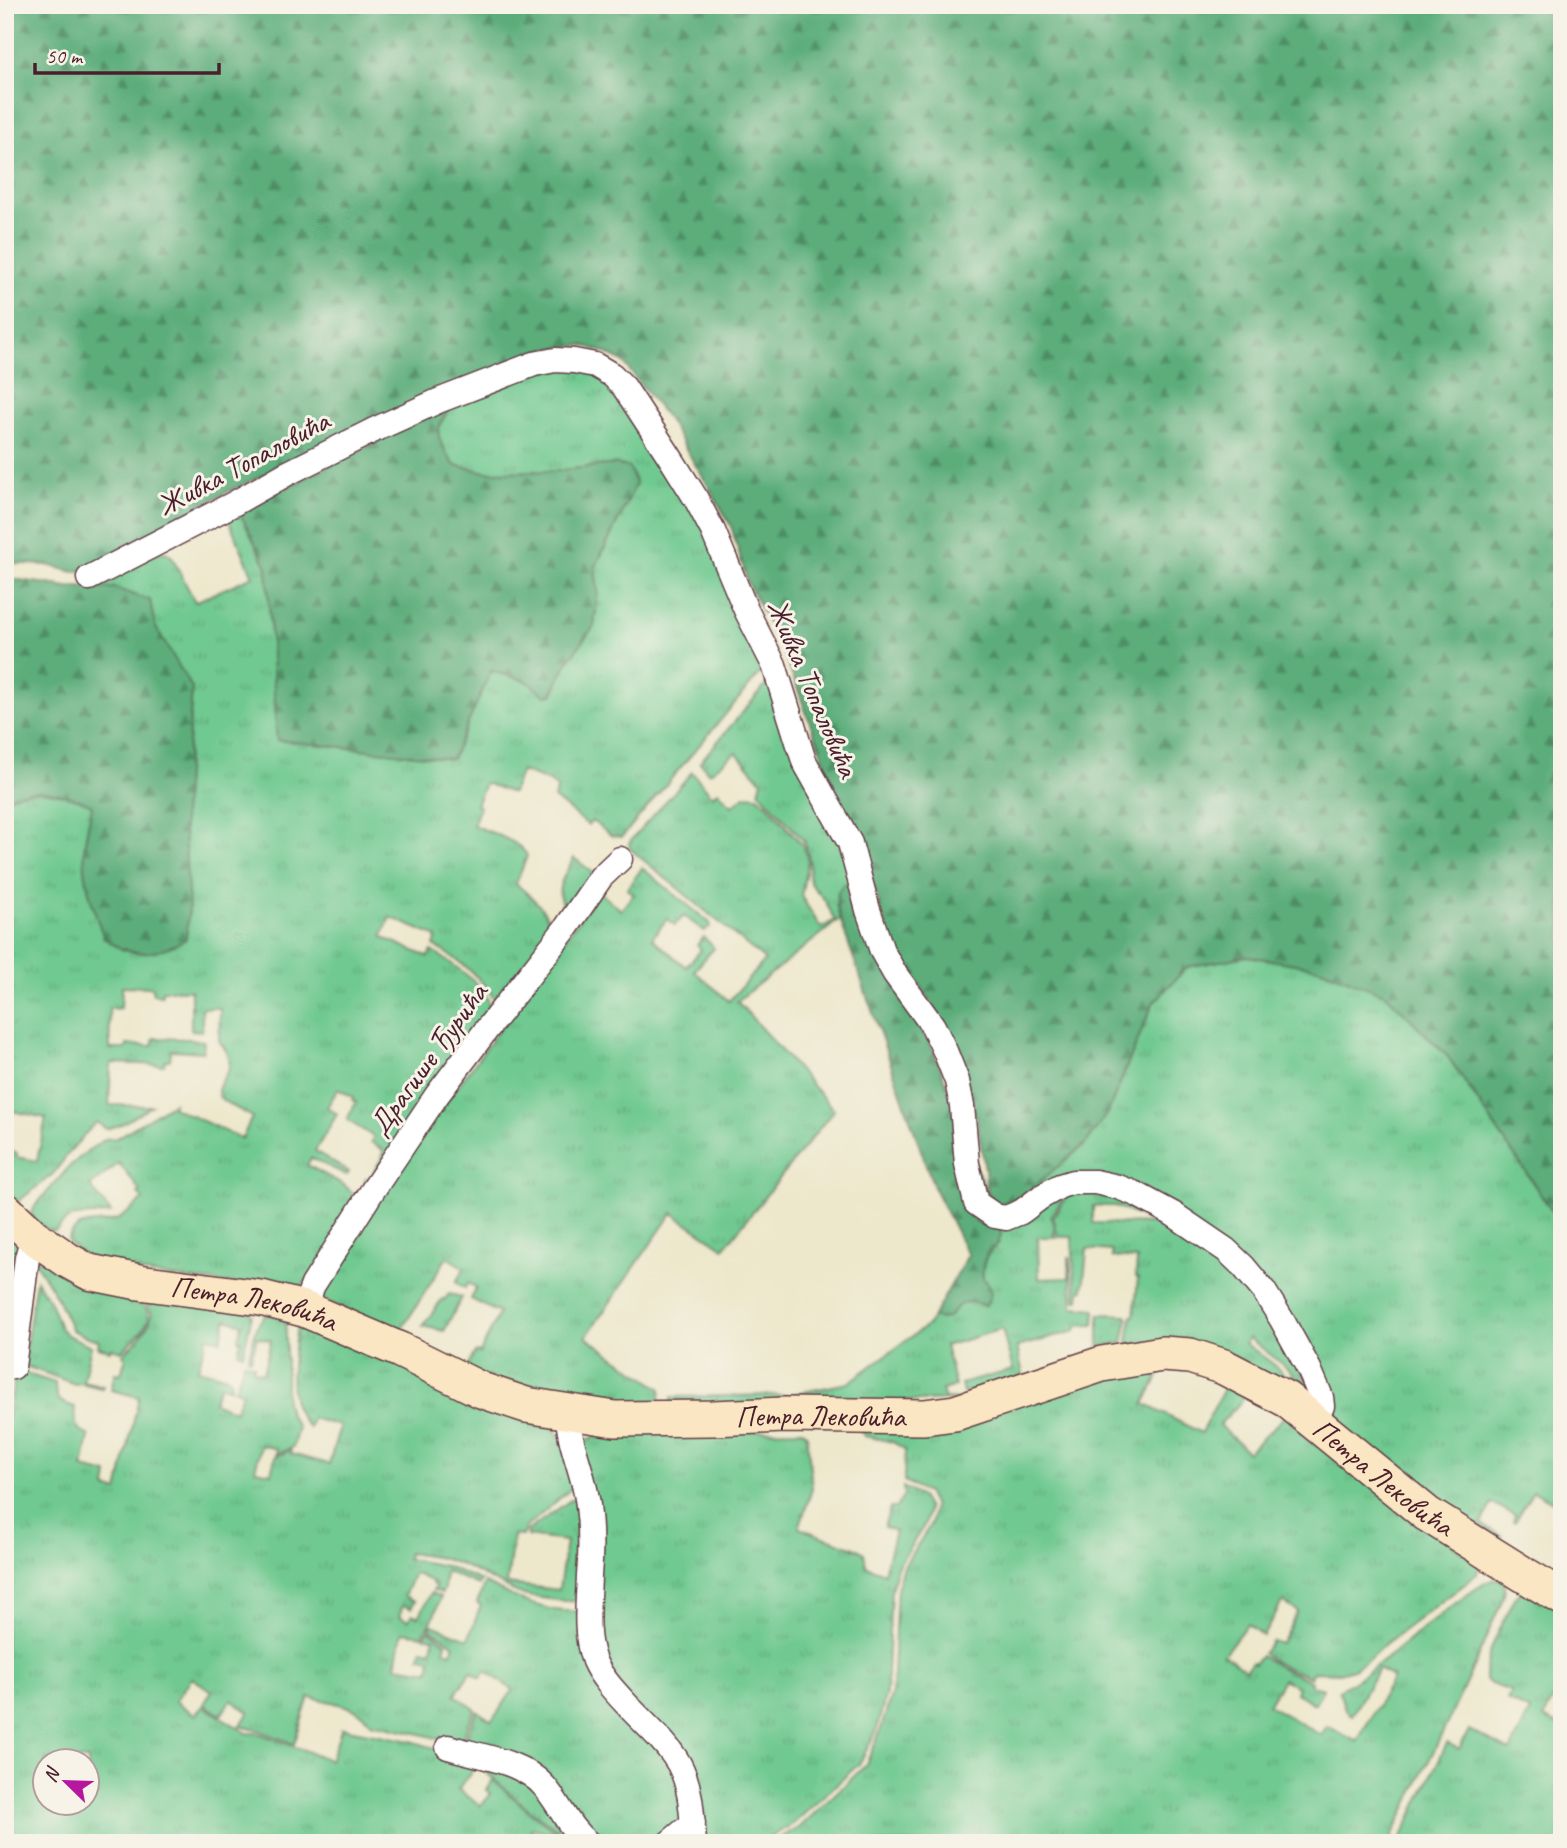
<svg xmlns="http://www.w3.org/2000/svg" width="1567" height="1848" viewBox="0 0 1567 1848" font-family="Caveat,sans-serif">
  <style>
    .grass { fill: url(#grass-tufts); stroke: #5d745e; stroke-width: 2; fill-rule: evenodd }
    .forest { fill: url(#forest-firs); stroke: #536652; stroke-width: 2 }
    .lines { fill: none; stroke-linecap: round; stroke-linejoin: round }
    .street-casing { stroke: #623d43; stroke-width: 27 }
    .secondary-casing { stroke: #623d43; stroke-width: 38 }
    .street { stroke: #fff; stroke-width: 24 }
    .secondary { stroke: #fbe6c4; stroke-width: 35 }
    .labels { text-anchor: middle; stroke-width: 6; stroke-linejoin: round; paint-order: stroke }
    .street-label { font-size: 30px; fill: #4a1f2b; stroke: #f7f3e8 }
  </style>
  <defs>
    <pattern id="grass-tufts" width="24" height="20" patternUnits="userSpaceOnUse" patternTransform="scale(1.75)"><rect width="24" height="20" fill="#70c990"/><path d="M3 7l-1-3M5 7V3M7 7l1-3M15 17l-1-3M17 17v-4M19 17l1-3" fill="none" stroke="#62ac7c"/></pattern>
    <pattern id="forest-firs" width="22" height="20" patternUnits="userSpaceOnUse" patternTransform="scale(1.75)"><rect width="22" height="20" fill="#5cad7a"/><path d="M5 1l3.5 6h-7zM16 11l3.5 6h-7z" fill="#4e8c64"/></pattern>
  </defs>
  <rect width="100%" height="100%" fill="#f7f3e8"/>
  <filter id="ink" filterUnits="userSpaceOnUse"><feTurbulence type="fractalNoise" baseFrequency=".0143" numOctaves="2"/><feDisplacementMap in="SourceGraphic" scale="14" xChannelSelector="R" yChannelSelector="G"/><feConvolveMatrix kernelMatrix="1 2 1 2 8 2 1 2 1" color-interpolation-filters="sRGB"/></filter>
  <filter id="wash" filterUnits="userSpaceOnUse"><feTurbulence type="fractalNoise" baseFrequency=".00686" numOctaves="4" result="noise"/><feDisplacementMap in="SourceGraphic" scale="28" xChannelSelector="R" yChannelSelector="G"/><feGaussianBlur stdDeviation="1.57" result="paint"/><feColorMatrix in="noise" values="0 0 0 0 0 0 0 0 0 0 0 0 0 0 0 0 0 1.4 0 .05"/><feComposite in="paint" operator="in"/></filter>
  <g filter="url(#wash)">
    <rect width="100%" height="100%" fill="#ede7cb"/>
    <path class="grass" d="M562 366C590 368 607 372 625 395L689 496 702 521 735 596 765 657 767 665 622 837 612 836 592 821 588 825 554 798 558 788 548 781 521 771 512 793 485 783 476 805 480 807 473 825C488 832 521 841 527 856L516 884C536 900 561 921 547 949L499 1006C484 980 461 960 434 946L437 937 390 917 382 937 428 957 432 951C449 961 485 985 490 1005 492 1011 490 1016 488 1021L426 1104 369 1186 364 1183 366 1178 370 1180 384 1153 383 1150 371 1142 374 1137 347 1120 356 1102 352 1100 353 1097 338 1089 327 1107 337 1114 315 1151 349 1172 347 1175 311 1158 307 1165 344 1185 355 1195C357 1214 320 1262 308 1279 304 1283 301 1288 296 1290 282 1294 266 1287 253 1286 201 1279 146 1278 97 1261 87 1258 78 1250 70 1244L68 1240C77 1217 98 1226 116 1220 126 1216 135 1206 143 1200L138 1193 140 1191 119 1163 90 1186 111 1213C100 1216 89 1214 77 1216 52 1220 65 1247 32 1217L31 1213 35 1206 70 1166 89 1150 105 1139 117 1138 173 1103 172 1107 242 1139 252 1117C245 1112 223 1103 219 1096 212 1080 246 1071 219 1041L220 1008H202V1031L191 1030V990H162V995L153 994 152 987 122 986 121 1008 109 1009 110 1049H126L127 1045 152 1046 154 1038 189 1039 204 1041 203 1052 171 1050 170 1060H165L164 1065 111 1063 109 1105 151 1106 120 1125 106 1129 96 1122 71 1150 53 1174 16 1203H13L5 1196V1170L10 1151 17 1153 16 1157 37 1161 46 1118 12 1111 9 1125 5 1099 6 799C13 796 20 792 27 791 43 788 78 798 93 805 90 817 87 830 85 842 81 875 93 908 104 938 110 942 117 947 124 950 145 957 168 949 186 939L189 907 183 815 192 688 154 626 150 600 114 588H87L156 553 166 552 172 557 195 602 253 576 227 516 239 511 267 567 277 740 452 759 491 671 525 680 545 695 553 694 566 664 594 626 598 591 595 568 636 484 629 468 616 464 555 471 486 472 454 465 439 442 438 428 452 404 532 373Z
      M771 676 838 835 856 891 836 905 840 919 737 1001 834 1110 724 1248 672 1213 586 1337 661 1389 659 1407 563 1401 466 1370 475 1352 480 1353 499 1313 471 1299 476 1287 468 1283 465 1288 456 1282 464 1268 447 1257 400 1332 321 1299 320 1287 336 1254 599 892 621 910 634 894 627 889 642 868 710 923V927L704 931 684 916 675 925 667 919 652 938 686 967 701 950 697 945 704 937 714 948 694 971 729 1001 765 960 630 849 629 844 633 838 692 772 712 796 718 791 732 806 746 795 758 796 768 805 805 848 808 861 801 896 821 928 835 920 824 899 810 883 809 875 810 863 805 842 759 791 762 781 736 752 709 773 700 762 766 685Z
      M574 858 596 875 568 916C552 891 561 881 574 858Z
      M1247 956 1319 968 1387 995 1448 1057 1562 1226V1455L1556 1469 1562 1472V1507L1533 1491 1515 1522 1513 1521 1515 1515 1492 1503 1481 1524 1502 1536 1496 1544 1347 1432 1334 1415 1328 1399 1284 1314 1133 1188 1032 1198V1188L1086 1143 1109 1110 1153 1003 1187 967Z
      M1069 1189 1051 1216 1054 1223V1237H1038L1039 1279 1069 1278V1257H1070L1073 1307 1095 1309 1094 1325 1077 1326 1076 1331 1017 1347 1024 1379 963 1393 961 1384 1013 1370 1002 1329 945 1346 955 1386 942 1390 945 1399 961 1400 671 1407 672 1397 788 1395 848 1383 929 1324 933 1317C954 1324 948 1308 962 1302 969 1299 978 1303 985 1306 983 1281 976 1260 999 1243L998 1226Z
      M1072 1189H1097L1159 1218 1136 1215 1115 1206H1093V1223L1179 1224 1235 1265 1313 1392 1281 1363 1249 1338 1245 1343 1273 1364 1308 1398 1128 1342 1132 1316H1134L1138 1278 1136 1277 1137 1259 1112 1257V1251L1087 1249 1083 1290 1080 1291 1079 1300H1076L1072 1237H1057L1055 1223 1053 1217Z
      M5 1225 18 1241 11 1339 5 1379Z
      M32 1257 126 1293 147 1309 149 1319 142 1331 122 1351 111 1348 110 1350 98 1347 99 1340 87 1337 72 1330 56 1296Z
      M36 1280 50 1302 60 1328 67 1335 91 1346 83 1381 103 1386 102 1388 81 1383 75 1384 23 1365Z
      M131 1293 241 1307 249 1311 252 1315 243 1354 238 1352 241 1340 238 1339 242 1324 226 1319 221 1340 207 1337 198 1369 229 1377 232 1389 220 1385 213 1402 235 1411 242 1393 235 1390 244 1362 254 1365 253 1370 263 1373 271 1340 257 1337 251 1359 248 1358 257 1326 266 1314 286 1319V1401L289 1414 298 1427 293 1447 276 1454 277 1449 261 1445 255 1470 271 1473 275 1457 291 1450V1454L329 1464 340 1426 312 1418 309 1428C306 1424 301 1419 299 1414 285 1392 294 1350 297 1325L299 1322 315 1326 386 1355 477 1400 551 1425 563 1441 575 1465 579 1482 526 1527 522 1536 513 1535 507 1584 559 1590 566 1541 527 1536V1531L569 1501 582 1495C585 1527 593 1565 584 1596L574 1601H564L527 1596 514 1591 462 1565 442 1558 408 1553 407 1559 446 1566 481 1581 478 1585 445 1571 444 1589 442 1593 433 1590 436 1586 432 1584 433 1582 414 1573 404 1596 415 1601 411 1608 403 1605 399 1616 408 1620 412 1614 419 1617 431 1593 441 1597 431 1623 422 1635 402 1632 396 1666 429 1671 431 1659 420 1657 422 1649 432 1651 434 1638 424 1636 429 1630 446 1643 444 1651 451 1653 454 1645 430 1628 432 1625 468 1639 481 1605 477 1603 485 1583C512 1597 554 1617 584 1610 584 1631 585 1653 594 1673 599 1684 609 1693 617 1702 646 1733 688 1766 684 1812 682 1825 670 1840 657 1843 652 1844 646 1843 641 1843 627 1843 613 1843 598 1843 572 1832 565 1801 546 1782 524 1761 492 1754 463 1745L477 1711 492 1721 513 1690 486 1671 481 1678 471 1671 455 1695 475 1709 460 1744 413 1732 371 1723C360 1705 328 1702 309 1697L294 1744 261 1731 240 1726 249 1712 231 1700 221 1715 204 1704 212 1691 192 1678 175 1701 195 1715 203 1706 247 1733 261 1734 330 1760 342 1728 411 1741 524 1775 538 1784 568 1828 560 1830 532 1812 477 1765 458 1789 481 1806 491 1794 486 1790 493 1780 532 1814 558 1831 548 1832 532 1828 530 1830C549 1845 559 1835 576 1843H9L5 1836V1428L16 1375 17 1373 21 1372 55 1383C55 1401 59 1402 75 1407 73 1422 76 1430 89 1436L83 1468 108 1474 106 1489 118 1491 139 1397 111 1390 115 1373 121 1374 126 1357 123 1355 124 1353C133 1345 159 1320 149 1307 145 1302 136 1298 131 1293ZM46 1760H88V1802H46Z
      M449 1294 462 1297 444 1331 423 1326 442 1299 444 1300Z
      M1099 1314 1126 1315 1128 1318 1123 1343 1099 1346Z
      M1163 1367 1144 1404 1201 1433 1228 1381 1250 1392 1219 1425 1248 1452 1286 1415 1479 1565 1477 1573 1469 1581 1385 1644 1369 1659 1353 1669 1339 1673 1313 1672 1310 1677C1294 1670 1276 1666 1263 1653L1272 1641 1281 1644 1298 1611 1282 1602 1263 1636 1247 1624 1224 1654 1246 1670 1252 1662 1254 1664 1261 1656 1279 1667 1311 1681V1686L1323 1689 1315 1704 1296 1693 1298 1687 1283 1679 1268 1705 1321 1735 1327 1726 1357 1742 1393 1677 1378 1669 1352 1715 1345 1710 1339 1690C1385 1665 1423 1625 1467 1595 1475 1590 1486 1580 1496 1579 1500 1578 1502 1580 1505 1583 1507 1596 1493 1620 1488 1633 1458 1705 1422 1773 1389 1843H771L800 1827 865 1766 880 1732 892 1693 897 1590 902 1569 931 1524 934 1506 927 1493 904 1481 905 1450 893 1442 865 1436 860 1430 1119 1373Z
      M803 1430 807 1435 812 1489 799 1528 860 1550 864 1553 866 1566 884 1573 895 1531 884 1527 890 1508H896L904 1495 903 1487 921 1497 928 1509 925 1524 897 1567 891 1591 886 1693 876 1732 859 1764 793 1824 760 1843H699L695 1789 604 1665 578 1444 603 1433Z
      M1523 1590 1562 1611V1698L1555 1695 1544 1718 1562 1727V1843H1399L1447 1743 1459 1749 1469 1730 1510 1751 1530 1711 1507 1700 1511 1691 1491 1684 1485 1680C1483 1657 1505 1619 1515 1598Z"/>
    <path class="forest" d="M5 5H1562V1226L1448 1057 1387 995 1319 968 1247 956 1187 967 1153 1003 1109 1110 1086 1143 1032 1188 1011 1202 999 1204 990 1197 986 1185 985 1169 977 1120 955 1043 921 986 896 958 868 869 861 835 838 797 783 651 748 584 731 526 710 489 669 421 623 362 604 352 583 345 545 349 519 357 229 491 148 534 90 569 74 572 47 565 5 563Z
      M452 404C431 432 437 438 454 465L486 472 555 471 616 464 629 467 636 484 595 568 598 591 594 626 566 664 552 694 545 695 525 680 491 671 452 759 277 740 267 567 239 511Z
      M5 578 69 587 114 588 150 600 155 626 192 688 183 815 189 907 186 939C168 949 145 957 124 950 117 947 110 942 104 938 93 908 81 875 85 842 87 830 90 817 92 805 66 793 31 784 5 800Z
      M844 884 852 887 908 1006 935 1053 998 1226 1001 1231C1002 1251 979 1248 983 1278 993 1287 993 1296 985 1306 946 1291 960 1327 933 1317L968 1255 935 1190 840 919C837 906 832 895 844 884Z"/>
  </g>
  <g filter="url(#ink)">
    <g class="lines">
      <g class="street-casing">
        <path id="street" d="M89 578 235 503 286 474 374 430 438 401 534 364 555 360 574 361 595 365 612 375 624 387 668 454 695 497 713 531 746 610 774 665 804 761 850 843 868 910 882 951 895 974 933 1026 945 1051 957 1081 962 1106 967 1164 976 1203 995 1216 1006 1218 1021 1212 1041 1197 1060 1186 1073 1182H1095L1118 1187 1136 1194 1173 1214 1226 1250 1243 1266 1264 1291 1282 1320 1309 1369 1321 1397 1322 1406 1315 1421
          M304 1309 313 1285 371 1193 437 1095 487 1029 566 928 601 877 620 859
          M13 1367 27 1258 33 1236
          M568 1412C568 1445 585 1474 588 1506 591 1529 591 1553 589 1576 588 1604 584 1635 594 1661 602 1679 617 1694 630 1708 646 1725 667 1743 679 1764 692 1788 692 1817 694 1843
          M448 1747C479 1756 522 1761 544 1786 560 1804 568 1828 588 1843
          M669 1843 693 1823"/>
      </g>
      <g class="secondary-casing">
        <g id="secondary">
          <path id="s1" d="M5 1210 33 1236 69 1261 89 1272 139 1282 261 1298 304 1309 400 1350 481 1390 526 1405 615 1419 712 1418 785 1415 924 1417 955 1413 1102 1364 1162 1354 1190 1356 1224 1367 1286 1399 1427 1514 1523 1574 1562 1597"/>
        </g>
      </g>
      <use href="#street" class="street"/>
      <use href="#secondary" class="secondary"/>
    </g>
  </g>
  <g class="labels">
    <g class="street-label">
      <text transform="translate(243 463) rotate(-28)" y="10">Живка Топаловића</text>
      <text transform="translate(813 688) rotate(67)" y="10">Живка Топаловића</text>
      <text transform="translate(428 1059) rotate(-54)" y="10">Драгише Ђурића</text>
      <text dy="10" stroke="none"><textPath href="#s1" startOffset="273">Петра Лековића</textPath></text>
      <text dy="10" stroke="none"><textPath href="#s1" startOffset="861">Петра Лековића</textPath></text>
      <text dy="10" stroke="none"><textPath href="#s1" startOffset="1470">Петра Лековића</textPath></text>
    </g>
  </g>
  <rect width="1567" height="1848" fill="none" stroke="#f7f3e8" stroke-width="28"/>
  <g transform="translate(66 1782) rotate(293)"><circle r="33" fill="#f7f3e8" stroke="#b29e9c" stroke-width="2"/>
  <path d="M0-5L12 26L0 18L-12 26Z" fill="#b5179e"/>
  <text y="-10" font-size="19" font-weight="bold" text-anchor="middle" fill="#4a1f2b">N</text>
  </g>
  <path d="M35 63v10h184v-10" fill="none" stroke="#4a1f2b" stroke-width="3.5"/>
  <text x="46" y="63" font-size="21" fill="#4a1f2b" stroke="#f7f3e8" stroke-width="5" paint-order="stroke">50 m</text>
</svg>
